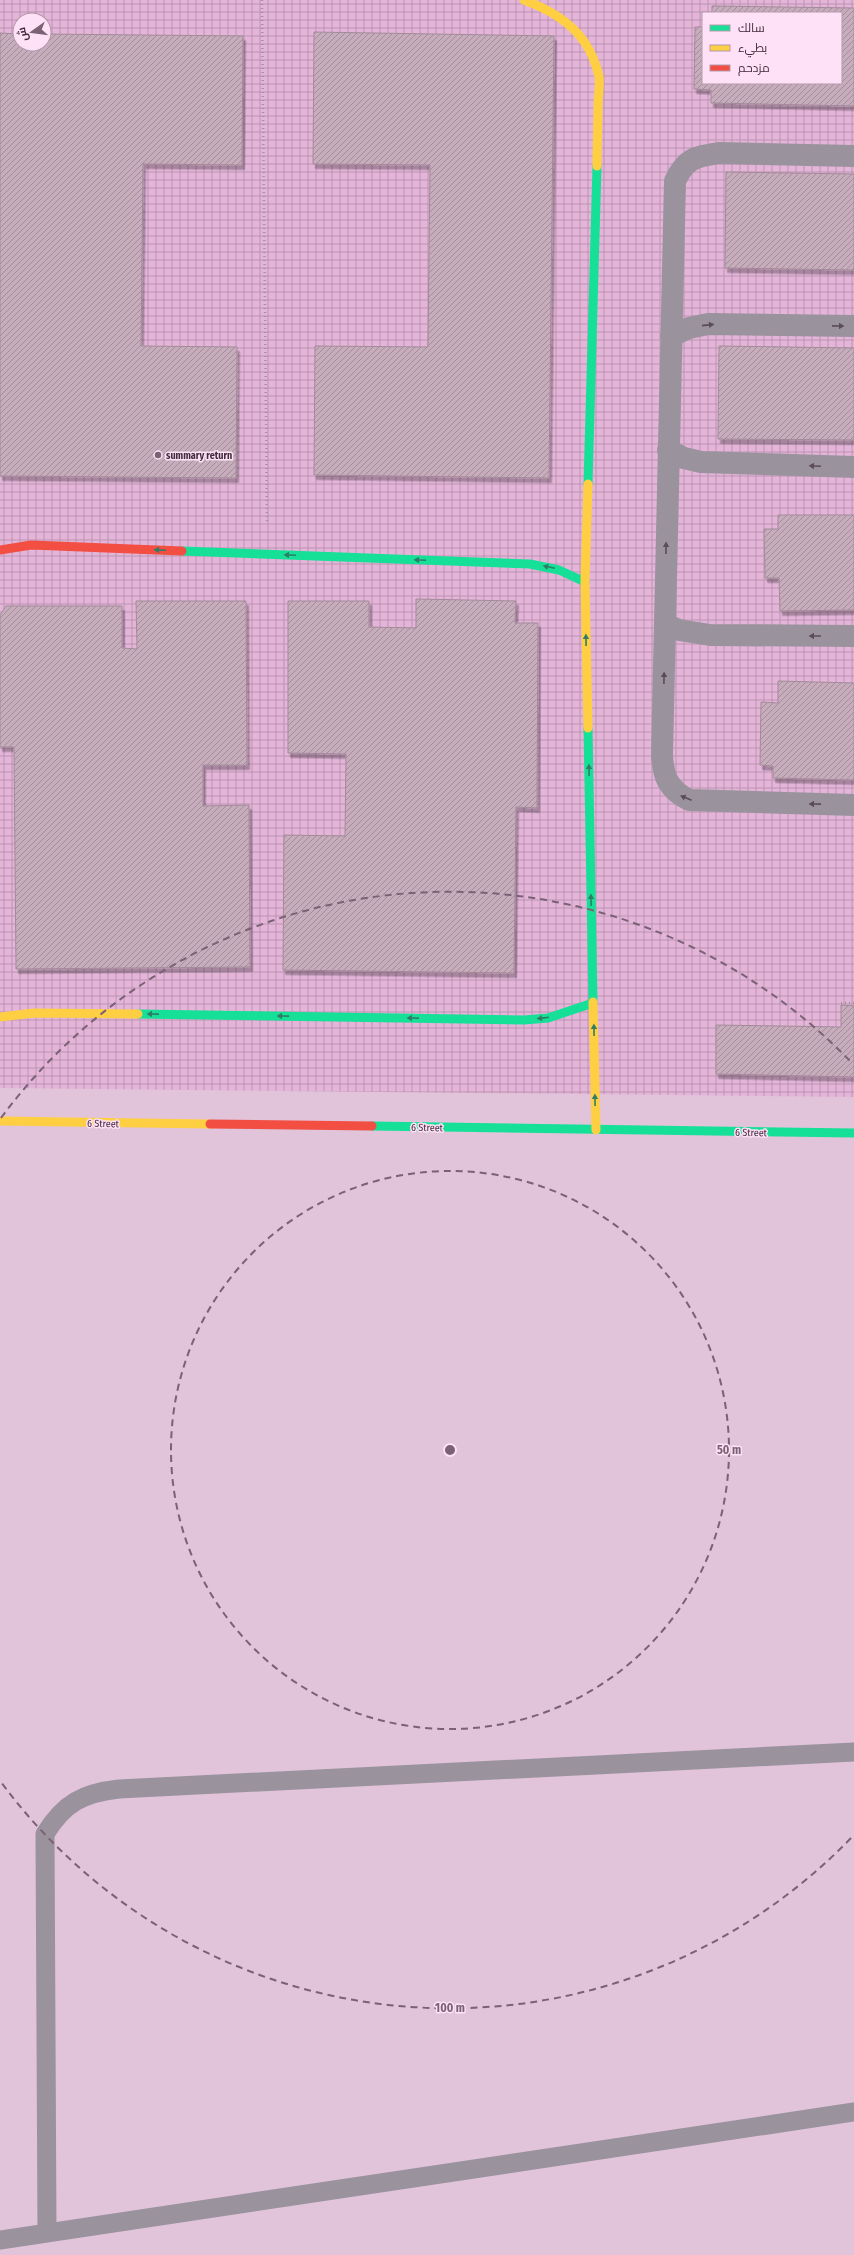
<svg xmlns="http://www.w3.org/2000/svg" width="854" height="2255" viewBox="0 0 854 2255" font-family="'Fira Sans Condensed',Cairo,sans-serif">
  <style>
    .industrial { fill: url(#industrial-grid); fill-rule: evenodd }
    .building { fill: url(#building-hatch); stroke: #a38a99; filter: url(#shadow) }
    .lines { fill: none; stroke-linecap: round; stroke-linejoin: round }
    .path { stroke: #9f93a0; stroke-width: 2.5; stroke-dasharray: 1 3; stroke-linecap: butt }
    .lane { stroke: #9a939e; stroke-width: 19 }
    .street { stroke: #9a939e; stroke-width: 22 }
    .fast { stroke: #16e098; stroke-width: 9 }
    .slow { stroke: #ffcf43; stroke-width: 9 }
    .jam { stroke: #f24e42; stroke-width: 9 }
    .oneway { fill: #5c4b5a }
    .oneway2 { fill: #2e7d66 }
    .ring { fill: none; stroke: #7a6174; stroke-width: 2; stroke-dasharray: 7 5 }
    .poi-dot { fill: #7a6174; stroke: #fee1f6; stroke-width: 1.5 }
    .labels { text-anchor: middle; stroke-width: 3; stroke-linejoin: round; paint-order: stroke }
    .poi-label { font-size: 10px; font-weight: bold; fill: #422c3d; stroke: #fee1f6; text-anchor: start }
    .street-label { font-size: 10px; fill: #422c3d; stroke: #fee1f6 }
    .centre { fill: #7a6174; stroke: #fee1f6; stroke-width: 2 }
    .ring-label { font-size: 12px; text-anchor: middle; font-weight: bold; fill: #7a6174; stroke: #fee1f6; stroke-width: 3; stroke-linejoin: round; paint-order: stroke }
  </style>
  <defs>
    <pattern id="industrial-grid" width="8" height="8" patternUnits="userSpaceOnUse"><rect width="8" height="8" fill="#e4b5d9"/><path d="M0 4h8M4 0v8" fill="none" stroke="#ba93b1"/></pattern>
    <pattern id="building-hatch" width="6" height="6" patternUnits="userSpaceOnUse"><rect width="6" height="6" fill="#c7adbc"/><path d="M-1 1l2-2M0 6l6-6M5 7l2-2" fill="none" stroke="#a38d9a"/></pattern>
    <filter id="shadow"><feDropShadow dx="2.5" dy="4.5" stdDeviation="0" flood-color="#0004"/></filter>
  </defs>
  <rect width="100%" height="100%" fill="#e1c3da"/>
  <path class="industrial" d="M0 0H854V1097L0 1088ZM703 13H841V83H703ZM20 20H44V44H20Z"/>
  <path class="building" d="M712 6 854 8V106L711 103V90L694 89 695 27H703V83H841V13H712Z
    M314 32 554 36 549 478 314 475 315 346 428 347 430 165 313 164Z
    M0 33 20 34V44H44V34L243 36 242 165 143 164 141 346 237 347 236 478 0 476Z
    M726 172 854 174V270L725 268Z
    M719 346 854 348V440L718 439Z
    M778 515H854V610L780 611 779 578H765L764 529H778Z
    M416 599 516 601 515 623H538L537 808 516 807 514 973 283 970 284 835 345 836 346 754 288 753V601H369V627L416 628Z
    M136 601H246L247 765H203V806L249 805 250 967 16 969 14 747H0V615L6 606H122V648L137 649Z
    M778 681 854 683V780L773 778V766L760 765 761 702 778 703Z
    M841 1005 854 1006V1077L716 1074V1025L841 1027Z"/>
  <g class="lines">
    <path class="path" d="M262 0 267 524
      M841 1003H854"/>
    <path class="lane" d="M47 2233 45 1834C64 1803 83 1793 119 1789L854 1752
      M0 2240 854 2112"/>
    <path class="street" d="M854 156 719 153C695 157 686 158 675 181L662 755C663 777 669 790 689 800L854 805
      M671 336 689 328 708 324 854 326
      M668 450 684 458 701 462 854 467
      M665 624 679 630 710 635 854 636"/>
    <path class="fast" d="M588 484 597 166
      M182 551 530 564 559 570 585 582
      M588 728 593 1002
      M138 1014 524 1020 548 1018 593 1003
      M372 1126 854 1133"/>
    <path class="slow" d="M524 0C562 14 590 35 599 77 600 86 598 96 598 105 598 125 597 146 597 166
      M588 484 585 582 588 728
      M593 1002 596 1130
      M0 1017 34 1013 138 1014
      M0 1121 210 1124"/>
    <path class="jam" d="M0 550 31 545 182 551
      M210 1124 372 1126"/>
  </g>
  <defs><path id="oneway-solid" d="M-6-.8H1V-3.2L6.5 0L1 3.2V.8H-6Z"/></defs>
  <g class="oneway">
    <use href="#oneway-solid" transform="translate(708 325) rotate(-6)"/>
    <use href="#oneway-solid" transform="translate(838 326) rotate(1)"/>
    <use href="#oneway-solid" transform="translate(815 466) rotate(-178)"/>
    <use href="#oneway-solid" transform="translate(666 548) rotate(-89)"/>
    <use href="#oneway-solid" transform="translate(815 636) rotate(-180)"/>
    <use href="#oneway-solid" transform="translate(664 678) rotate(-89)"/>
    <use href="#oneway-solid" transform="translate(686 798) rotate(-157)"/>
    <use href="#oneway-solid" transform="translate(815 804) rotate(-179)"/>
  </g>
  <g class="oneway2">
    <use href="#oneway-solid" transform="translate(160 550) rotate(-178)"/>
    <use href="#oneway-solid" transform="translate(290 555) rotate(-178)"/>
    <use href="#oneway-solid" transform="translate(420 560) rotate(-178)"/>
    <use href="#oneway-solid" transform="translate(549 567) rotate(-168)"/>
    <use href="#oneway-solid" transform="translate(586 640) rotate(-91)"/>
    <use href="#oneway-solid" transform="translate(589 770) rotate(-91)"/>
    <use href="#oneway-solid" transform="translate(591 900) rotate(-91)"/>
    <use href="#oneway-solid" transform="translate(153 1014) rotate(-179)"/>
    <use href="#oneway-solid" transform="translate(283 1016) rotate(-179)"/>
    <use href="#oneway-solid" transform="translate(413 1018) rotate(-179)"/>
    <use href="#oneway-solid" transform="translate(543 1018) rotate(173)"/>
    <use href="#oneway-solid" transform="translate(594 1030) rotate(-91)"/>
    <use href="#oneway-solid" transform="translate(595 1100) rotate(-91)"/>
  </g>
  <g class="ring">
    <circle cx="450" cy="1450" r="279"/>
    <path d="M851 1838A558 558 0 0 1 1 1782M1 1118A558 558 0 0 1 851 1062"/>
  </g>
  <circle class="poi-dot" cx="158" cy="455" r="4"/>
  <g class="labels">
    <g class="poi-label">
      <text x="166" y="459">summary return</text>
    </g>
    <g class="street-label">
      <text transform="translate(103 1123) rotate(1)" y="4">6 Street</text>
      <text transform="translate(427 1127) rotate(1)" y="4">6 Street</text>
      <text transform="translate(751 1132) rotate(1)" y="4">6 Street</text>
    </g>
  </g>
  <circle cx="450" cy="1450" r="6" class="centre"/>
  <g class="ring-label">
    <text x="729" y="1454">50 m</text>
    <text x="450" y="2012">100 m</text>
  </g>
  <rect x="702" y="12" width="140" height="72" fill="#fee1f6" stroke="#b399ac"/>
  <rect x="710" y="25" width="20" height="6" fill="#16e098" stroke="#b399ac"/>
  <text x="738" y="32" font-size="12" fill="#422c3d">سالك</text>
  <rect x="710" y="45" width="20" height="6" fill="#ffcf43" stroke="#b399ac"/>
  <text x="738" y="52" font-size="12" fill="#422c3d">بطيء</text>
  <rect x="710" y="65" width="20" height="6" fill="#f24e42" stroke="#b399ac"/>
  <text x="738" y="72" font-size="12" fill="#422c3d">مزدحم</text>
  <g transform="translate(32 32) rotate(256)"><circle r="19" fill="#fee1f6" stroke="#b399ac"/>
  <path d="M0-3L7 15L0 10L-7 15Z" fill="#7a6174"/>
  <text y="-6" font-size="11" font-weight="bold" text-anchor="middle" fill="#422c3d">ش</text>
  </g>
</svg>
